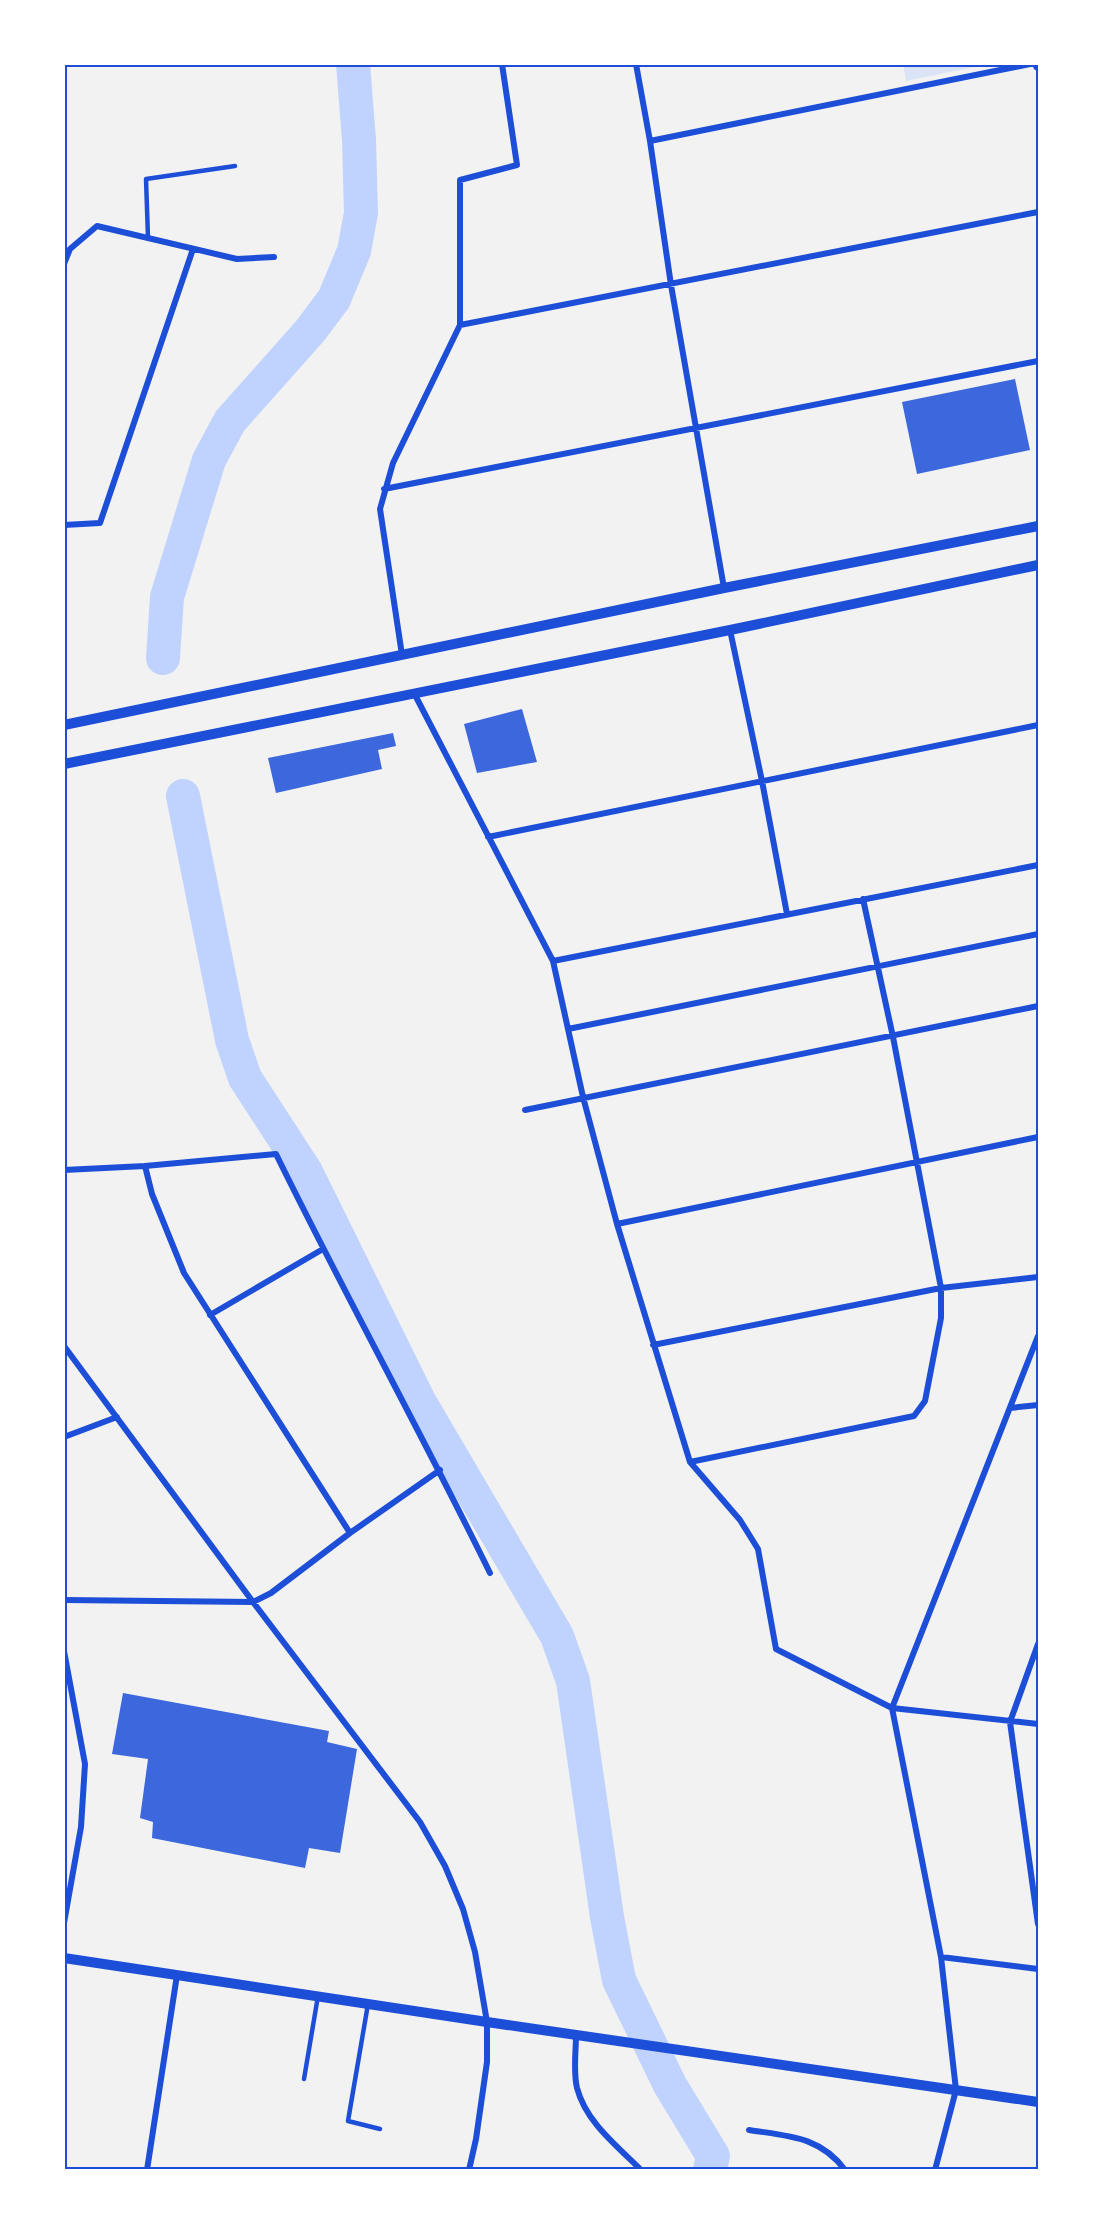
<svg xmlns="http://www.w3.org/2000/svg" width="1103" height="2234" viewBox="0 0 1103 2234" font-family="Rubik,sans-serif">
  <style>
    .green { fill: #dbe4f7 }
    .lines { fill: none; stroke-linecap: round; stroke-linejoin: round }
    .river { stroke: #bfd3fe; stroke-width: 34 }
    .building { fill: #3d67dc }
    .service { stroke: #1d4ed8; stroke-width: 4.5 }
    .minor { stroke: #1d4ed8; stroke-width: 6 }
    .tertiary { stroke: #1d4ed8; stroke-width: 10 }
    .neatline { fill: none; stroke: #1d4ed8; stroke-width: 2 }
  </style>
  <rect width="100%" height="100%" fill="#f2f2f2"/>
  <path class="green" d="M903 65V64L984 65 906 81Z"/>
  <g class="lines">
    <path class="river" d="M163 658 167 597 209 460 230 421 310 331 334 299 354 251 361 213 359 140 353 64
      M183 796 232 1040 245 1078 306 1172 419 1401 557 1636 573 1681 607 1917 619 1980 670 2085 713 2156 710 2170"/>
  </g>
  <path class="building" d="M1015 379 1030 450 917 474 902 402Z
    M522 709 537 762 477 773 464 724Z
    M393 733 396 746 378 750 382 769 276 793 268 758Z
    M123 1693 329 1731 327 1742 357 1749 340 1853 309 1848 305 1868 152 1838 153 1822 140 1818 148 1759 112 1754Z"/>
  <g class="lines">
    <path class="service" d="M148 238 146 179 235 166
      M368 2004 348 2121 380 2129
      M304 2079 318 1996"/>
    <path class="minor" d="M636 64 650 141 671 285 724 588
      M650 141 1030 64
      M64 264 70 249 97 226 237 259 274 257
      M460 325 1038 212
      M384 489 1038 361
      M64 525 100 523 193 249
      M730 630 762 781 787 914
      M402 655 380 509 393 463 460 325V180L517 165 502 64
      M414 693 553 961 583 1097 617 1224 690 1462 740 1520 758 1549 776 1649 892 1708 1038 1724
      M488 837 1038 725
      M553 961 1038 865
      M568 1029 1038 934
      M525 1110 1038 1006
      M145 1166 152 1194 184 1273 350 1533
      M64 1170 145 1166 276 1154C345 1295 421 1432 490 1573
      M617 1224 1038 1137
      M210 1315 323 1249
      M653 1345 941 1288 1038 1277
      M64 1346 253 1602 420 1822 445 1866 463 1909 475 1952 487 2022V2062L476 2139 469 2170
      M1010 1408 1038 1405
      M64 1437 117 1417
      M690 1462 914 1416 925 1401 941 1318V1288L893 1037 863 899
      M64 1600 253 1602 271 1593 350 1533 440 1470
      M1038 1644 1010 1722 1038 1924
      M64 1651 85 1764 81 1827 64 1923
      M941 1957 1038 1969
      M576 2035C576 2052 573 2071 577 2088 586 2122 616 2145 641 2170
      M749 2130C787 2136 820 2136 845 2170
      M147 2170 177 1975
      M935 2170 956 2090 941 1957 892 1708 1038 1336"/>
    <path class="tertiary" d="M1038 64V66
      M64 725 724 588 1038 526
      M64 764 730 630 1038 565
      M64 1958 487 2022 1038 2102"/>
  </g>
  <rect width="1103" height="2234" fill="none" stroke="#ffffff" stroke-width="132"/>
  <rect x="66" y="66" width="971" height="2102" class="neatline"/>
</svg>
